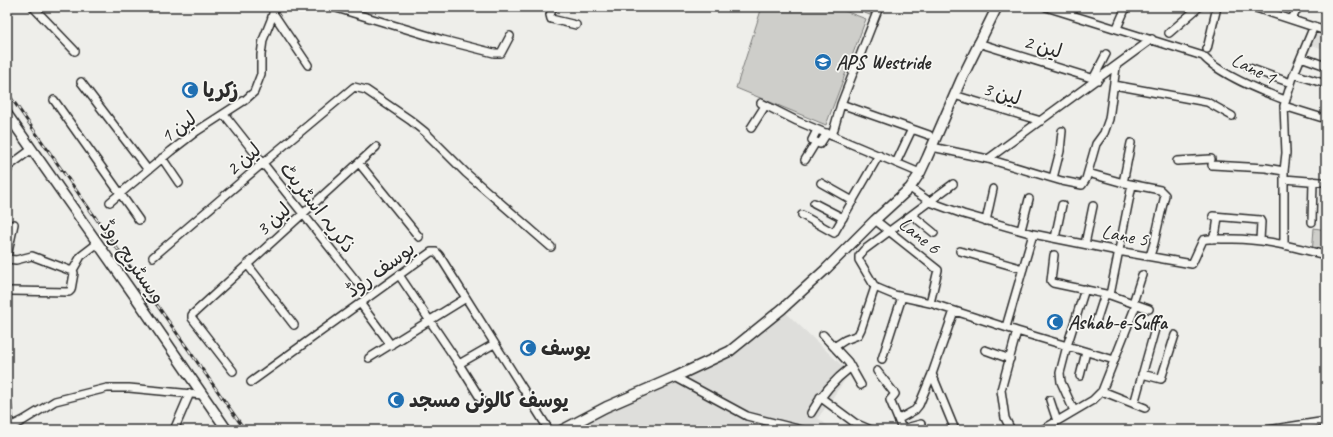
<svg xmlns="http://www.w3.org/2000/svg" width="1333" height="437" viewBox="0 0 1333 437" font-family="Caveat,'Playpen Sans Arabic',sans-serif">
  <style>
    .built { fill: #dededb }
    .green { fill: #cececa; stroke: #7c7c7a }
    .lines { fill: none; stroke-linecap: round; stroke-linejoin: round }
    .street-casing { stroke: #2b2b2b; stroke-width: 10 }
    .secondary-casing { stroke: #2b2b2b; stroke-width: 12 }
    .street { stroke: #f6f6f2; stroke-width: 7 }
    .secondary { stroke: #f6f6f2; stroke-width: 9 }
    .rail-casing { stroke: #2b2b2b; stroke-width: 3 }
    .rail { stroke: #f6f6f2; stroke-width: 1.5; stroke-dasharray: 4.5; stroke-linecap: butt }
    .labels { text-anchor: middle; stroke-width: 3.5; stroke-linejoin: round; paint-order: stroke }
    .street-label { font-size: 20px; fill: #2b2b2b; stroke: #f6f6f2 }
    .poi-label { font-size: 20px; font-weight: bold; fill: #2b2b2b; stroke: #f6f6f2; text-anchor: start }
  </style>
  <rect width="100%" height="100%" fill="#eeeeea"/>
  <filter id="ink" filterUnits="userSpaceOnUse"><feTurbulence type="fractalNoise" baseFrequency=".025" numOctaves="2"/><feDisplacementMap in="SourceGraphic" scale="8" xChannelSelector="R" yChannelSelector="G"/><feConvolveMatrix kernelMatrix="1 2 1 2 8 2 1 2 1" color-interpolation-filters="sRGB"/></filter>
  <g filter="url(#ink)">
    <path class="built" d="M1314 26 1326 31V50L1309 44Z
      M782 309 850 373 818 418 833 430H563L730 352Z"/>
    <path class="green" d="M762 7H834L866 19 826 125 736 88Z
      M848 7H873L870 15Z
      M1314 228 1326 230V257L1312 254Z"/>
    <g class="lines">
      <g class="street-casing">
        <path id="street" d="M33 7 75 51
          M333 7 443 40 494 53H501L510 36
          M553 7 550 15 551 19 576 25
          M1046 7 1203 56C1220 75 1261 91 1285 100
          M1253 7 1326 31
          M273 13 308 65
          M1292 19 1298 7
          M1117 28 1126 7
          M1169 33 1199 7
          M978 43 1098 80
          M1207 49 1217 7
          M1301 57 1326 66
          M1249 68 1291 83
          M1294 74 1326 84
          M1093 79 1106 54
          M81 82 148 170
          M1114 85 1207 102 1232 116
          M954 95 1041 121
          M54 100 139 220
          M761 103 797 121 920 173
          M841 104 929 135
          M1284 106 1326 119
          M224 114 357 282
          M751 128 765 106
          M817 130 812 140 820 144 827 133
          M832 136 841 104 879 7
          M932 147 988 159 1062 181 1082 185 1086 179 1096 144 1104 133 1109 119 1116 67
          M162 158 179 183
          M988 159 1152 39
          M805 160 816 142
          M1177 161 1211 159
          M359 163 419 237
          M896 163 912 129
          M1212 165 1266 168 1284 171
          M7 172 9 166 32 149
          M1088 173 1120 182 1160 190 1165 195 1154 243 1150 256
          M1053 178 1060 151 1062 131
          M1284 179 1321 182
          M821 183 853 201
          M1123 183 1131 143
          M953 184 864 250 859 256V260L875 287 882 290 894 295 930 303 1017 331 1001 390 1005 418 1011 430
          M910 188 930 202 963 214 1033 234 1118 251 1192 264 1203 240C1211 238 1220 239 1228 239 1262 238 1293 247 1326 255
          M110 202 171 151 197 131 245 100 254 92 261 74V55L263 40 271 20 275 7
          M814 203 843 218
          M802 215 834 233 879 155
          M912 215 934 233
          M1213 216 1260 220 1261 222 1260 240
          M875 220 938 270 930 303
          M986 221 993 189
          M1312 222 1313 181
          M1021 230 1029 199
          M1055 238 1062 205
          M1212 239 1216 231 1218 217
          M1085 244 1093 206
          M1284 244V171L1286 153 1284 106 1294 74 1314 26
          M960 251 1023 269
          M1054 255 1051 281 1053 283 1110 295 1149 309
          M7 257 14 224
          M153 257 263 163 354 87 366 90 410 120 425 132 466 173 551 247
          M7 259 16 260 32 256 69 270H73
          M247 264 294 325
          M399 275 459 364 482 401
          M11 291 69 292 71 290 74 273 73 270 81 256 98 243
          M1110 295 1132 185
          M360 303 391 345
          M1133 303 1142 275
          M1096 322 1105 294
          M1006 327 1033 234
          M1017 331 1114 360
          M823 335 848 362 861 385
          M834 347 845 340 858 335 861 329 875 287
          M985 350 1010 359
          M369 358 466 298
          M882 359 902 297
          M459 364 494 344
          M233 371 192 318V315L376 147
          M877 371 895 394 890 400 902 429 921 424
          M932 374 955 430
          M1142 374 1161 379 1175 335
          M1080 376 1086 352
          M675 377 747 416 802 430
          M251 382 431 252H436L439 255 549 430
          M1102 391 1145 408
          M820 397 855 423 871 430
          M1050 400 1057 421
          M7 403 10 427 12 430
          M1134 404 1155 329
          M1074 411 1061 382 1060 373 1067 346 1085 289
          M811 413C821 395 834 380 851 367
          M899 419 915 410 919 405 932 374 954 311
          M7 427H10L24 420 55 401 107 388H129L203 395
          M174 430 190 393
          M1042 430 1093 400 1102 391 1136 305
          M1268 430 1326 421"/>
      </g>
      <g class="secondary-casing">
        <path id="secondary" d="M7 114 134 295 227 430
          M562 430 606 407 675 377 730 351 782 309 825 270 875 220 910 188 920 173 927 158 961 80 997 7"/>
      </g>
      <use href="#street" class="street"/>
      <use href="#secondary" class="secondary"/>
      <g class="rail-casing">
        <path id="rail" d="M7 92 245 430"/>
      </g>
      <use href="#rail" class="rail"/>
    </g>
  </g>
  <defs>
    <g id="school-disc" transform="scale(0.9)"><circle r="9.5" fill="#1f6fb2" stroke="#f6f6f2"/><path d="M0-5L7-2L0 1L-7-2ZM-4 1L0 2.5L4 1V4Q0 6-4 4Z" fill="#fff"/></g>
    <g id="mosque-disc" transform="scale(0.9)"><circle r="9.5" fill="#1f6fb2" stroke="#f6f6f2"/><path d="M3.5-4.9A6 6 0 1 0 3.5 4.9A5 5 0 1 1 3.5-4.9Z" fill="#fff"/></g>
  </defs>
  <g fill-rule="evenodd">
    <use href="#school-disc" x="823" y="62"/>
    <use href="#mosque-disc" x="190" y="90"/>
    <use href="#mosque-disc" x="1055" y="322"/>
    <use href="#mosque-disc" x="528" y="348"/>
    <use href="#mosque-disc" x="396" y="400"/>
  </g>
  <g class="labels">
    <g class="street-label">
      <text transform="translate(1043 46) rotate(17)" y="7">لین 2</text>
      <text transform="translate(1254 68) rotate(26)" y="7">Lane 1</text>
      <text transform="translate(1002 93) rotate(17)" y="7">لین 3</text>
      <text transform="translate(178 127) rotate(-36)" y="7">لین 1</text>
      <text transform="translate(243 159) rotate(-40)" y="7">لین 2</text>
      <text transform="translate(318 207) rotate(52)" y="7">ذکریہ اسٹریٹ</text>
      <text transform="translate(273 219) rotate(-42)" y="7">لین 3</text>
      <text transform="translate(920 235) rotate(39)" y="7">Lane 6</text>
      <text transform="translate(1125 235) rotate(11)" y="7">Lane 5</text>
      <text transform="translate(133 261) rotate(55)" y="7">ویسٹریج روڈ</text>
      <text transform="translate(380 269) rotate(-36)" y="7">یوسف روڈ</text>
    </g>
    <g class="poi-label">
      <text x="836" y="69">APS Westride</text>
      <text x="203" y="97">زکریا</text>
      <text x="1068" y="329">Ashab-e-Suffa</text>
      <text x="541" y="355">یوسف</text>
      <text x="409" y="407">یوسف کالونی مسجد</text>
    </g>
  </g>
  <rect width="1333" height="437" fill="none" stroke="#f6f6f2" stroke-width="24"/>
  <rect x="12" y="12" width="1309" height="413" fill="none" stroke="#2b2b2b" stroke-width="1.5" filter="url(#ink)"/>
</svg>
